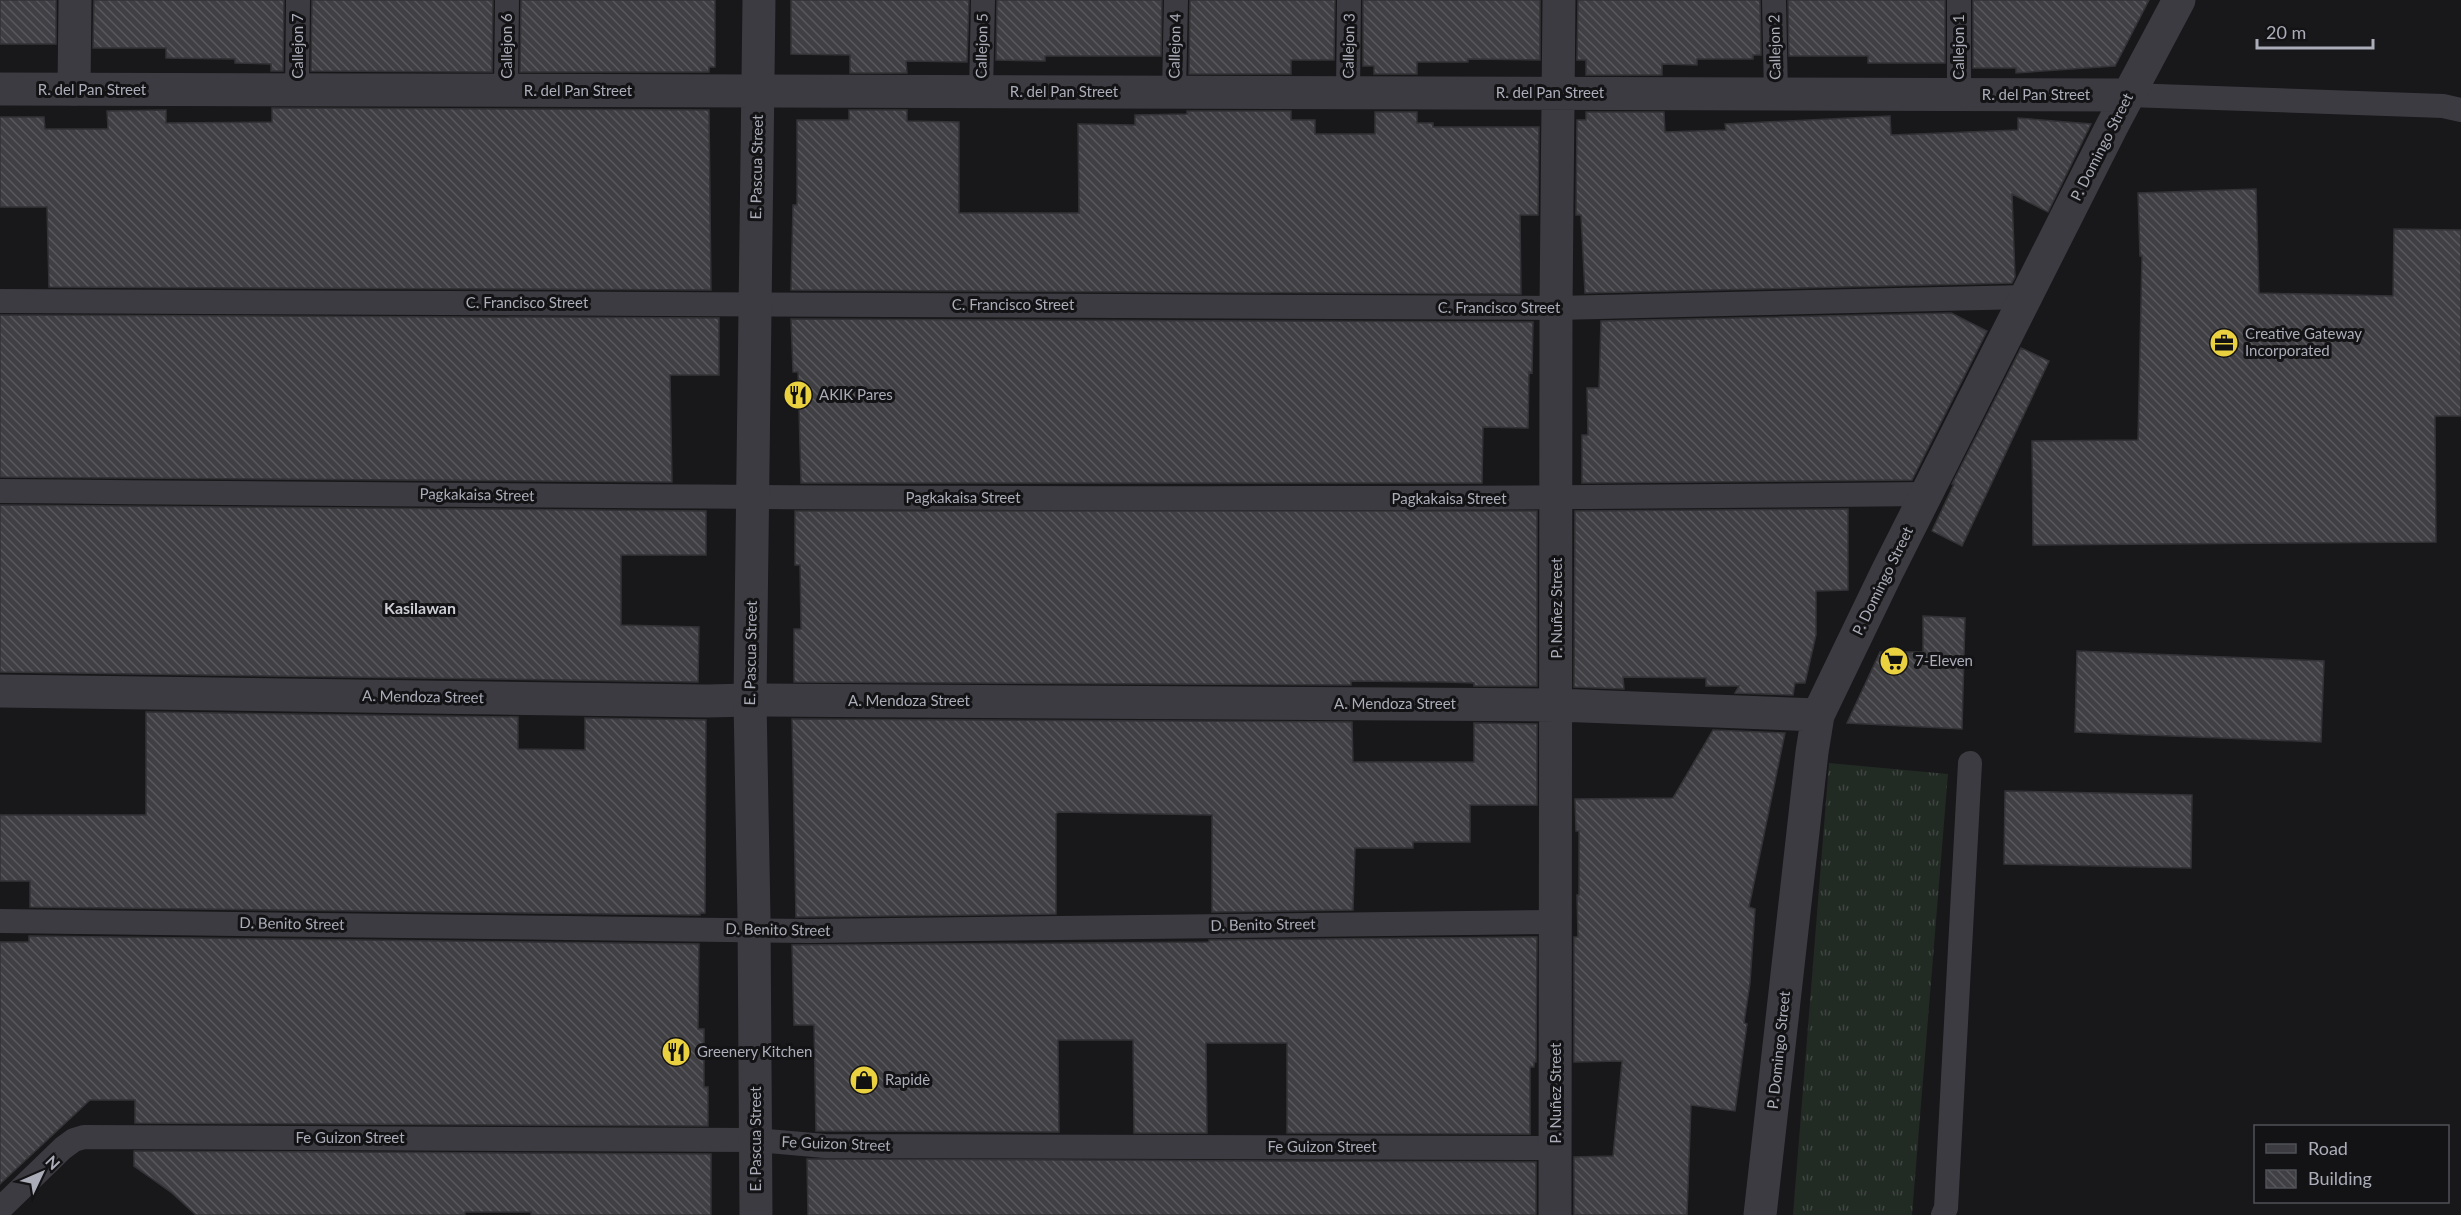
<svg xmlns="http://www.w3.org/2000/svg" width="2461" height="1215" viewBox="0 0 2461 1215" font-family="Lato,sans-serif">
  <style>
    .grass { fill: url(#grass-tufts) }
    .building { fill: url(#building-back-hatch); stroke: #333236; stroke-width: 1.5 }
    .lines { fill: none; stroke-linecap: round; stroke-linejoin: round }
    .service { stroke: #3b3b41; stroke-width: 24 }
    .minor { stroke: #3b3b41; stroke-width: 33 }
    .tertiary { stroke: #3b3b41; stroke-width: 33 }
    .labels { text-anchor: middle; stroke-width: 6; stroke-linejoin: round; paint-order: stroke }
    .street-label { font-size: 15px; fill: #abadb9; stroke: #131315 }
    .poi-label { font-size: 15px; fill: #abadb9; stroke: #131315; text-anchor: start }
    .neighbourhood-label { font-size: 16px; font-weight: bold; fill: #cccdd5; stroke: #131315 }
  </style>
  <defs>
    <pattern id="grass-tufts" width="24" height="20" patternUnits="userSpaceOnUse" patternTransform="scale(1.5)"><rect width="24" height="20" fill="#222a24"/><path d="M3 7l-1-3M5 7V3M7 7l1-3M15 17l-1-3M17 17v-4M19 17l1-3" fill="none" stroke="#3f4642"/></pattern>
    <pattern id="building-back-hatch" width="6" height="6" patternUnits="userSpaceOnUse" patternTransform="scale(1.5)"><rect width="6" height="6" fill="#404044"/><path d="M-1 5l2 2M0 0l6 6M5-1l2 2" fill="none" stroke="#59595d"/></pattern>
  </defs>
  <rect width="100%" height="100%" fill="#18181a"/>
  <path class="grass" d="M1829 763 1948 774 1912 1215H1793Z"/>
  <path class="building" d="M0 0H56V44H0Z
    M94 0H284L283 71H271V64L235 63V59L166 58V48H93Z
    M312 0H493L492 72 311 71Z
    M521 0H715V67H709V72H520Z
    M791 0H969L967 62 906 61 907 73H850V55L791 54Z
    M997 0H1162L1161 56H1045V61L996 60Z
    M1190 0H1335L1334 60H1291V74H1189Z
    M1363 0H1540V60L1468 59V62H1417V74H1374V66H1363Z
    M1578 0H1760L1761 55H1753V59H1697V65L1662 64V75H1586V60H1577Z
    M1788 0H1945V63H1868V56H1789Z
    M1973 0H2149L2115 66 2016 73V68H1973Z
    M272 108 709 110 711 290 49 287 47 207H0V117H44L45 129H108L107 111 166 110V123L272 122Z
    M849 110H907V121L959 122V213H1079L1078 124 1135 125V115L1187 114V111H1291V120H1315V134H1375V112H1417V123H1433V127H1539L1538 215H1520L1521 294 791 290 793 205H797V120H849Z
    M1586 112H1664L1665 132 1726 130 1725 124 1890 116 1891 135 2018 130V118L2091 124 2048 212 2012 194 2015 277 2012 283 1585 293 1581 215H1576L1577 120H1586Z
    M2256 189 2259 293 2393 296 2394 229 2461 230V416H2435L2436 542 2033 545 2032 441 2138 440 2142 256H2140L2138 193Z
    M1951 313 1987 331 1912 480 1582 483V435H1588L1587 388H1599L1601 321Z
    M0 315 719 318V375H670L672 482 0 477Z
    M791 319 1533 322 1532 373 1529 372 1528 428 1483 427 1482 483H801L798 372H793Z
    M2021 348 2049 361 1962 546 1932 531 1954 484H1952Z
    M0 505 706 511V555H621V625L699 627 698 682 0 672Z
    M1848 509V590L1816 591V635L1805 683H1795L1793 695 1735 693 1739 686H1706V678L1623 677 1624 689 1574 687 1575 511Z
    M795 511H1537V686H1474V683L1445 682 1351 681V685L794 682V629H801L800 565H795Z
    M1923 616 1965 618 1962 729 1847 723 1880 652H1923Z
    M2077 651 2324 661 2321 742 2075 732Z
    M146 712 518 717V749L585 750V718L706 720 705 913H700V915L30 907V881H0V815H146Z
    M792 719 1352 722 1353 762H1474V723L1537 724V805H1470V842H1413V848H1355L1353 910 1212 912V815L1059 812 1056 814V914L796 917Z
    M1713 730 1785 733 1749 907 1755 909 1750 983 1744 1023 1747 1024 1735 1111 1691 1105 1687 1215H1574V1157L1613 1156 1622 1061 1574 1062V937H1578L1577 895H1579V831H1576L1575 799 1673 798Z
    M2005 791 2192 795 2191 868 2004 864Z
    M29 936 699 944 698 1029H704V1087H708V1126L135 1123V1100H90L0 1184V942H29Z
    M1537 937 1536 1062H1534V1067H1530V1134L1287 1133V1043H1206L1207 1133H1134L1133 1040H1058L1059 1132 816 1131 814 1025H794L792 945 1209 942V940Z
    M134 1151 711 1154V1215H531V1212H465V1215H196L172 1193 134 1166Z
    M807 1159 1536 1162V1215H808Z"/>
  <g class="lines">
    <path class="service" d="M1774 0 1776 94
      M1959 0V95
      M297 91 298 0
      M506 91 507 0
      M981 92 983 0
      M1174 92 1176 0
      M1348 93 1349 0
      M2128 95 2443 106 2461 110
      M0 301 1556 308 2026 297
      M0 491C642 497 1284 502 1926 494
      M0 921 808 931 1555 922
      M0 1209 63 1148 74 1140 84 1137 756 1140 825 1146 1556 1148
      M1943 1215 1946 1208 1970 763"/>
    <path class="minor" d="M74 89 75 0
      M758 91 2128 95
      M0 691 707 701 750 700 1557 705 1818 715
      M1555 1215 1556 308 1559 0
      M1760 1215 1812 752 1818 715 1887 572 2112 126 2179 0"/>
    <path class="tertiary" d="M0 89 758 91
      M756 1215 754 918 750 700 759 0"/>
  </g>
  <defs>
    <g id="office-disc" transform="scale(1.5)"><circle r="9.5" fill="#ead140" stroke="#131315"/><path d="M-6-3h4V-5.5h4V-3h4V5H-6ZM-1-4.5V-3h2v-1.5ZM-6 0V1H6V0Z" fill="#111"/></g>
    <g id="restaurant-disc" transform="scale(1.5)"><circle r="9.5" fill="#ead140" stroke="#131315"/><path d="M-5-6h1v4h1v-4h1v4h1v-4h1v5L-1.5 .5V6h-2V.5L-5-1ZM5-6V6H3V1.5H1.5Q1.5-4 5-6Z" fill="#111"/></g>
    <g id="supermarket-disc" transform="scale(1.5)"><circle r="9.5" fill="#ead140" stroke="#131315"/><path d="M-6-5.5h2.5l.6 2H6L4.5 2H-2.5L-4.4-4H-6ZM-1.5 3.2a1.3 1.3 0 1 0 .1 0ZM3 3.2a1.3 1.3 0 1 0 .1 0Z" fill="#111"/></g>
    <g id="shop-disc" transform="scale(1.5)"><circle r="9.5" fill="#ead140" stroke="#131315"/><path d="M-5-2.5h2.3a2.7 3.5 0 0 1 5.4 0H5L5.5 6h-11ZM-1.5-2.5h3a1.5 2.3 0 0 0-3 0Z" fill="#111"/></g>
  </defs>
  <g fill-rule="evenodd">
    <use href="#office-disc" x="2224" y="343"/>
    <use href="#restaurant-disc" x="798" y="395"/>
    <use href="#supermarket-disc" x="1894" y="661"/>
    <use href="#restaurant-disc" x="676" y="1052"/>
    <use href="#shop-disc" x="864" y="1080"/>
  </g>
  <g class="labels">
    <g class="street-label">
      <text transform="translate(298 46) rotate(-90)" y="5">Callejon 7</text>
      <text transform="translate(507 46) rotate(-90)" y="5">Callejon 6</text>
      <text transform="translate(982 46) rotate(-89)" y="5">Callejon 5</text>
      <text transform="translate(1175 46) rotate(-89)" y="5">Callejon 4</text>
      <text transform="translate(1349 46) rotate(-89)" y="5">Callejon 3</text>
      <text transform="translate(1775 47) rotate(-91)" y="5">Callejon 2</text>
      <text transform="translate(1959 47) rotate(-90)" y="5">Callejon 1</text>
      <text x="92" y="95">R. del Pan Street</text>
      <text x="578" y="96">R. del Pan Street</text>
      <text x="1064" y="97">R. del Pan Street</text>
      <text x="1550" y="98">R. del Pan Street</text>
      <text x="2036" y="100">R. del Pan Street</text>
      <text transform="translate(2102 147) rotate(-63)" y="5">P. Domingo Street</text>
      <text transform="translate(757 167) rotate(-89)" y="5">E. Pascua Street</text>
      <text x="527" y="308">C. Francisco Street</text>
      <text x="1013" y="310">C. Francisco Street</text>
      <text x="1499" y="313">C. Francisco Street</text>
      <text transform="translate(477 495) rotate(1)" y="5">Pagkakaisa Street</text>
      <text x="963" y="503">Pagkakaisa Street</text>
      <text x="1449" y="504">Pagkakaisa Street</text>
      <text transform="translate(1883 581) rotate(-64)" y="5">P. Domingo Street</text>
      <text transform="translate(1557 608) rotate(-90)" y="5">P. Nuñez Street</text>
      <text transform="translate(751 653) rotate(-89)" y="5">E. Pascua Street</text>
      <text transform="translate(423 697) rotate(1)" y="5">A. Mendoza Street</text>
      <text x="909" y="706">A. Mendoza Street</text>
      <text x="1395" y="709">A. Mendoza Street</text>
      <text transform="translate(292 924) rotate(1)" y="5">D. Benito Street</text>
      <text transform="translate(1263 925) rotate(-1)" y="5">D. Benito Street</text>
      <text transform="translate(778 930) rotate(1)" y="5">D. Benito Street</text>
      <text transform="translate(1779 1050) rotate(-84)" y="5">P. Domingo Street</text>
      <text transform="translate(1556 1093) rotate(-90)" y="5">P. Nuñez Street</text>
      <text x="350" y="1143">Fe Guizon Street</text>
      <text transform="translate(756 1139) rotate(-90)" y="5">E. Pascua Street</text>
      <text transform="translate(836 1144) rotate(2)" y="5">Fe Guizon Street</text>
      <text x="1322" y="1152">Fe Guizon Street</text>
    </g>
    <g class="poi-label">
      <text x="2245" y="339">Creative Gateway<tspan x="2245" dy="17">Incorporated</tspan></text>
      <text x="819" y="400">AKIK Pares</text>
      <text x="1915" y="666">7-Eleven</text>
      <text x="697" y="1057">Greenery Kitchen</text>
      <text x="885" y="1085">Rapidè</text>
    </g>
    <g class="neighbourhood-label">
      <text x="420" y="614">Kasilawan</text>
    </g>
  </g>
  <rect x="2254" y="1125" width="195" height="78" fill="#131315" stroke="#505157" stroke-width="1.5"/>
  <rect x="2266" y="1144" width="30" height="9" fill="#3b3b41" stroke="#505157" stroke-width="1.5"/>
  <text x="2308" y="1155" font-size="18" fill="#abadb9">Road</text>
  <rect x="2266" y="1170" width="30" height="18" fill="url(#building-back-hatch)" stroke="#505157" stroke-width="1.5"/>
  <text x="2308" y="1185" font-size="18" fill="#abadb9">Building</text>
  <g transform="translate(42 1173) rotate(46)" stroke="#131315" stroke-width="4.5" paint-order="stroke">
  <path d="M0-4.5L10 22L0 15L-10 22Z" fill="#abadb9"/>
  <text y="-9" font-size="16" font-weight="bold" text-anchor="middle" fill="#abadb9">N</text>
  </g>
  <path d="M2257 39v9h116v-9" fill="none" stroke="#abadb9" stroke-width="3"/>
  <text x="2266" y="39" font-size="18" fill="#abadb9" stroke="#131315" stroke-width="4.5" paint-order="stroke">20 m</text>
</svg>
